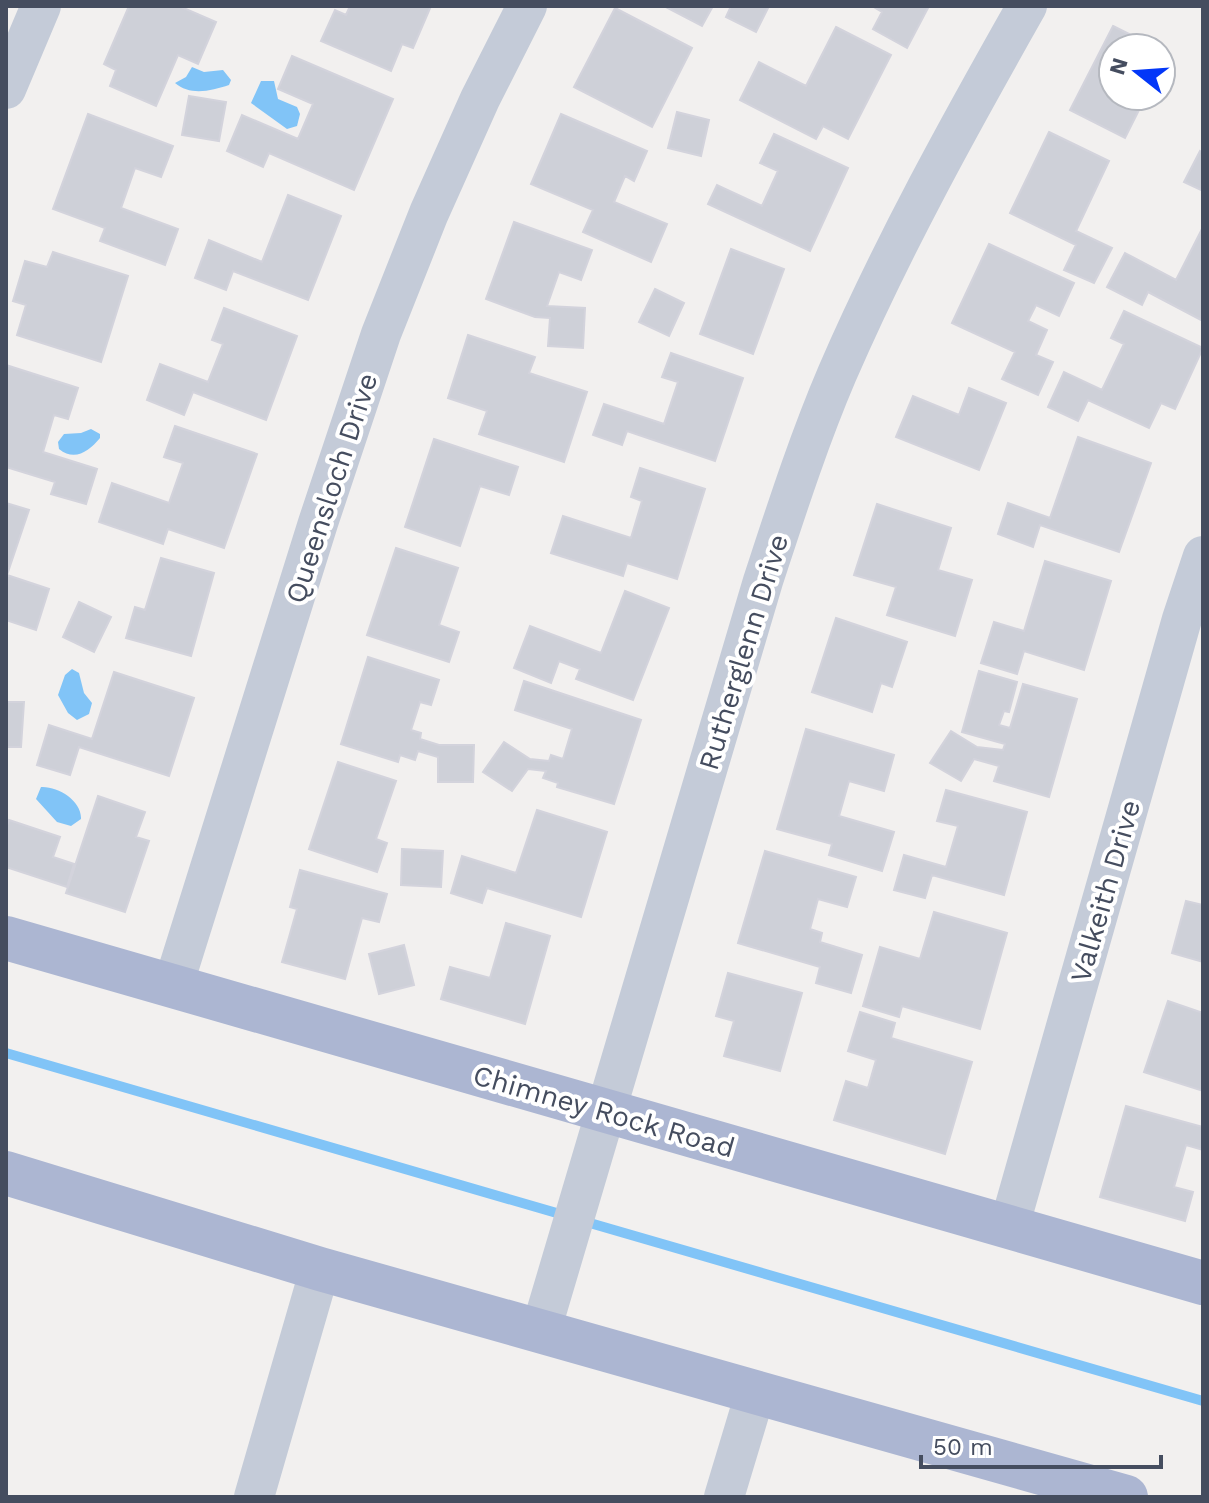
<svg xmlns="http://www.w3.org/2000/svg" width="1209" height="1503" viewBox="0 0 1209 1503" font-family="'Work Sans',sans-serif">
  <style>
    .water { fill: #81c4f7 }
    .lines { fill: none; stroke-linecap: round; stroke-linejoin: round }
    .stream { stroke: #81c4f7; stroke-width: 10 }
    .building { fill: #ced0d8; stroke: #d3d3dc; stroke-width: 2 }
    .minor { stroke: #c4cbd8; stroke-width: 40 }
    .major { stroke: #acb6d2; stroke-width: 44 }
    .labels { text-anchor: middle; stroke-width: 8; stroke-linejoin: round; paint-order: stroke }
    .street-label { font-size: 28px; fill: #454d5f; stroke: #fff }
  </style>
  <rect width="100%" height="100%" fill="#f2f0ef"/>
  <path class="water" d="M192 67 204 72 223 70 231 80 229 85C211 91 190 96 175 83L186 77Z
    M261 81H274L278 99 297 107 300 114 297 126 287 129 251 103Z
    M91 429 100 434V438C89 451 75 462 59 449L58 442 64 434 81 433Z
    M72 669 79 673 84 693 92 703 89 714 77 720 68 713 58 695 65 675Z
    M41 787C58 786 82 801 81 819L71 826 57 822 36 799Z"/>
  <g class="lines">
    <path class="stream" d="M6 1053 567 1216
      M583 1221 1203 1401"/>
  </g>
  <path class="building" d="M129 6H179L216 22 198 64 178 55 156 106 110 86 116 70 104 64Z
    M350 6H431L413 48 402 44 391 71 321 41 335 10 346 15Z
    M664 6H713L702 26Z
    M731 6H769L756 32 726 17Z
    M872 6H929L907 48 873 29 882 12Z
    M615 8 692 48 652 127 574 87Z
    M1113 26 1157 48H1113V96H1146L1125 138 1070 110Z
    M836 27 891 55 848 139 823 126 816 139 740 100 759 62 806 86Z
    M292 56 393 99 354 190 269 153 263 167 227 151 242 115 298 139 313 104 278 89Z
    M189 96 226 102 219 141 182 135Z
    M677 112 709 120 701 156 668 148Z
    M88 114 173 146 161 177 135 168 121 208 178 229 165 265 100 241 105 228 53 209Z
    M561 114 647 151 634 181 625 176 614 202 667 224 651 262 583 232 593 210 531 184Z
    M1049 132 1109 161 1076 231 1112 248 1094 283 1064 270 1076 245 1010 213Z
    M774 134 848 168 810 251 708 204 717 185 762 206 778 171 760 163Z
    M1200 151 1203 153V191L1184 182Z
    M288 195 341 216 308 300 233 271 226 290 195 278 209 240 262 262Z
    M514 222 592 250 581 280 559 272 547 306 585 308 583 348 548 346 550 318 535 317 486 299Z
    M1203 227V321L1148 292 1142 305 1107 287 1125 253 1176 280Z
    M989 244 1074 283 1059 316 1036 305 1028 321 1047 330 1036 355 1053 362 1038 395 1002 379 1015 352 952 323Z
    M731 249 784 269 753 354 700 334Z
    M53 252 128 276 101 362 17 335 26 305 13 301 25 261 47 267Z
    M655 289 684 303 669 336 639 322Z
    M224 308 297 336 266 420 193 392 184 415 147 400 160 364 208 382 223 344 212 340Z
    M1124 311 1203 348 1175 409 1161 403 1149 428 1088 400 1078 421 1048 407 1064 372 1102 390 1124 344 1111 338Z
    M468 335 535 357 529 373 587 392 564 462 479 434 487 411 448 398Z
    M671 353 743 378 715 461 627 431 622 445 593 435 604 404 664 424 678 382 662 377Z
    M6 365 78 388 68 419 54 415 43 452 97 469 86 504 51 494 55 482 6 467Z
    M969 388 1006 403 979 470 896 437 913 396 959 415Z
    M175 426 257 454 224 548 168 529 163 544 99 522 112 483 169 503 183 463 164 457Z
    M1078 437 1151 463 1119 552 1040 525 1033 547 998 534 1008 503 1050 518Z
    M434 439 518 467 509 495 480 486 460 546 405 527Z
    M640 468 705 489 677 579 627 563 623 576 551 553 563 516 631 538 642 501 631 497Z
    M6 503 29 510 7 575 49 589 36 630 6 620Z
    M877 504 951 528 938 570 972 580 955 636 887 615 896 587 854 575Z
    M396 548 458 568 439 625 459 632 449 662 367 635Z
    M161 558 214 573 191 656 126 638 135 607 145 610Z
    M1045 561 1111 581 1084 670 1024 651 1017 674 981 663 994 622 1024 631Z
    M625 591 669 608 633 700 576 679 580 669 559 661 551 683 514 668 530 626 601 653Z
    M79 602 111 617 94 652 63 637Z
    M836 618 907 642 892 687 881 683 872 712 812 692Z
    M368 657 439 680 431 705 420 702 411 730 421 733 420 739 439 745H474L473 782H438V757L418 751 415 760 400 755 398 762 341 744Z
    M979 671 1017 682 1009 712 1004 711 999 725 1010 728 1023 684 1077 699 1049 797 994 781 999 766 974 759 961 781 930 763 951 731 977 747 1003 750 1005 744 962 732Z
    M114 672 194 698 169 776 79 747 70 775 37 765 49 725 92 739Z
    M524 681 641 720 614 804 557 787 558 783 543 778 546 771 528 769 512 791 483 772 504 742 530 759 549 761 551 755 563 759 572 729 515 710Z
    M6 702H24L21 747H6Z
    M806 729 894 755 884 791 849 781 839 816 894 832 882 871 829 855 832 844 777 829Z
    M338 762 396 781 376 839 387 843 377 872 309 849Z
    M946 790 1027 812 1004 895 932 875 925 898 894 890 904 855 946 867 958 826 937 821Z
    M98 796 145 812 136 837 149 841 125 912 66 893Z
    M537 810 607 832 581 917 487 888 482 903 451 893 462 856 516 873Z
    M9 820 60 837 53 857 74 864 67 887 6 867V828Z
    M402 849 443 851 441 887 401 885Z
    M765 851 856 877 847 907 818 899 810 929 822 933 820 942 862 955 851 993 816 983 820 967 738 943Z
    M300 870 387 894 379 922 362 918 345 979 282 962 297 909 290 907Z
    M1186 901 1203 905V962L1172 953Z
    M934 912 1007 933 980 1029 902 1006 899 1017 863 1006 880 947 920 959Z
    M506 923 550 936 525 1024 441 999 450 967 490 978Z
    M404 945 414 985 379 994 369 954Z
    M728 973 802 993 780 1071 724 1056 734 1021 716 1016Z
    M1168 1001 1203 1013V1091L1144 1072Z
    M860 1012 895 1023 891 1038 972 1062 945 1154 834 1120 846 1081 868 1088 876 1060 848 1051Z
    M1126 1106 1203 1127V1150L1186 1145 1174 1187 1193 1192 1185 1221 1100 1197Z"/>
  <g class="lines">
    <path class="minor" d="M6 89 41 6
      M173 986 318 523 381 334 429 213 480 99 527 6
      M1009 1227 1182 619 1203 556
      M541 1330 763 581C786 511 808 442 837 374 892 247 959 126 1027 6
      M254 1497 320 1269
      M724 1497 755 1394"/>
    <path class="major" d="M6 938 1203 1283
      M6 1173 320 1269 1126 1497"/>
  </g>
  <g class="labels">
    <g class="street-label">
      <text transform="translate(331 488) rotate(-72)" y="10">Queensloch Drive</text>
      <text transform="translate(743 652) rotate(-73)" y="10">Rutherglenn Drive</text>
      <text transform="translate(1105 891) rotate(-74)" y="10">Valkeith Drive</text>
      <text transform="translate(604 1111) rotate(16)" y="10">Chimney Rock Road</text>
    </g>
  </g>
  <rect width="1209" height="1503" fill="none" stroke="#454d5f" stroke-width="16"/>
  <g transform="translate(1137 72) rotate(287)"><circle r="38" fill="#ffffff" stroke="#b5b8bf" stroke-width="2"/>
  <path d="M0-6L14 30L0 20L-14 30Z" fill="#0337f8"/>
  <text y="-12" font-size="22" font-weight="bold" text-anchor="middle" fill="#454d5f">N</text>
  </g>
  <path d="M921 1455v12h240v-12" fill="none" stroke="#454d5f" stroke-width="4"/>
  <text x="933" y="1455" font-size="24" fill="#454d5f" stroke="#ffffff" stroke-width="6" paint-order="stroke">50 m</text>
</svg>
